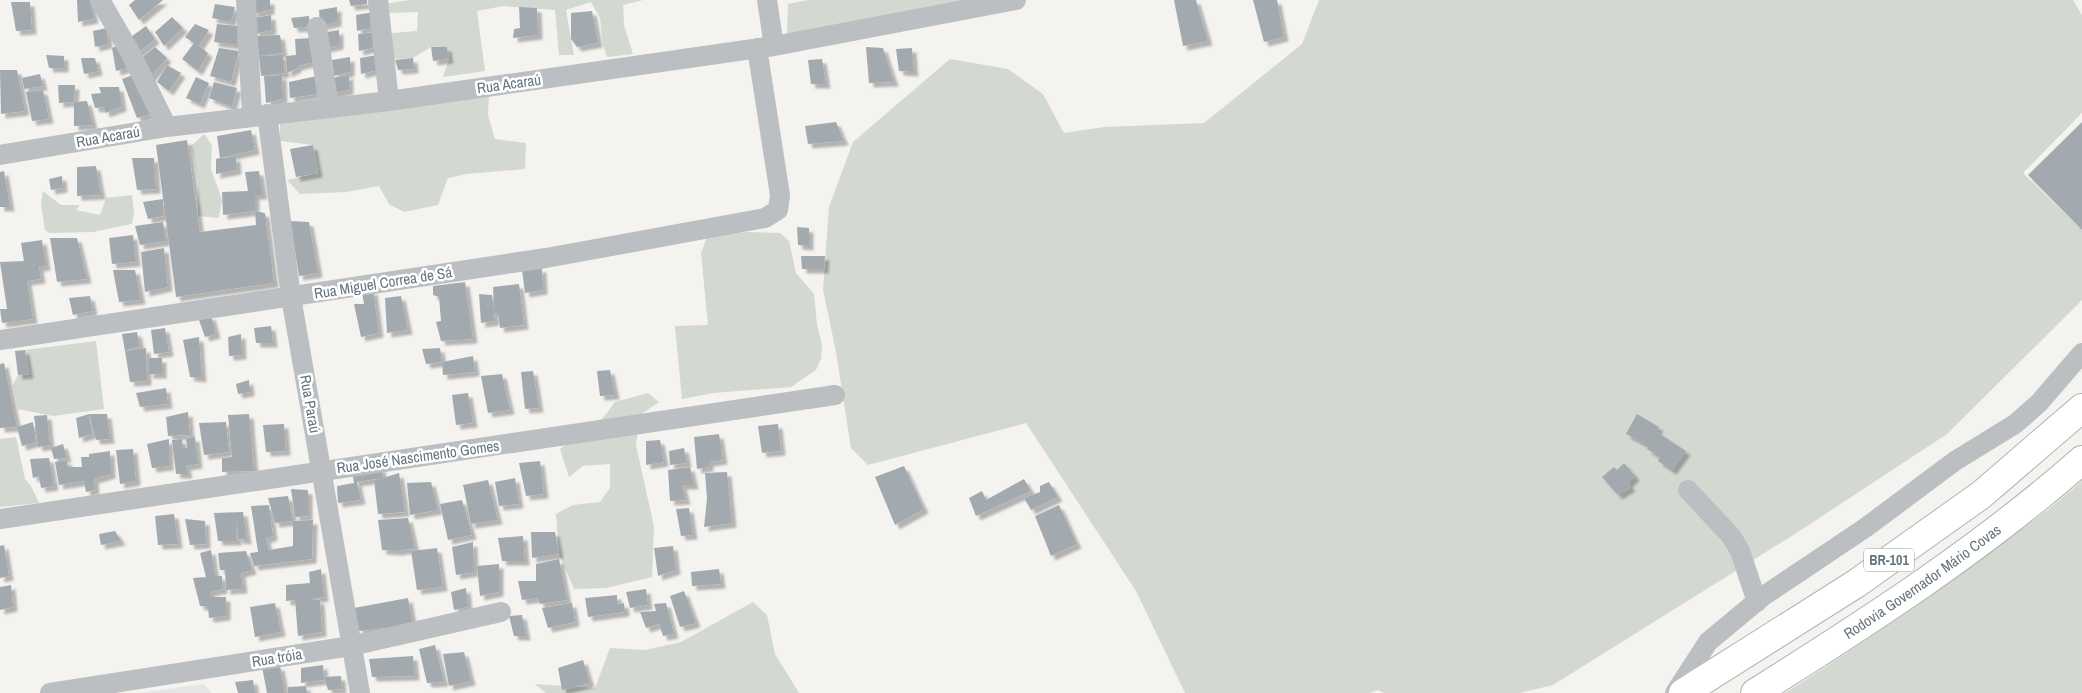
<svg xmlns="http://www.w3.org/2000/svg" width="2082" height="693" viewBox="0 0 2082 693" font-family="'Archivo Narrow',sans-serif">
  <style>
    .built { fill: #e4e5e4 }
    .green { fill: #d3d8d0 }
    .building { fill: #a3aaaf; filter: url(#shadow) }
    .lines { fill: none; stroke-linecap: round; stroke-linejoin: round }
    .highway-casing { stroke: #afb2b5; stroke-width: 30 }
    .street { stroke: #bbbfc2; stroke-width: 20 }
    .highway { stroke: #fff; stroke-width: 28 }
    .labels { text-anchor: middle; stroke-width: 5; stroke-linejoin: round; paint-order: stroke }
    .shield { fill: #fff; stroke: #949ea5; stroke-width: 1 }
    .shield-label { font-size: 14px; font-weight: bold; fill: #66747e }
    .street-label { font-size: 15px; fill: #66747e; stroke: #fff }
  </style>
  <defs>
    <filter id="shadow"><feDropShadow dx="4.5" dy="4.5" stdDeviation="1" flood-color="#0004"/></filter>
  </defs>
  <rect width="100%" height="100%" fill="#f4f3f0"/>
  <path class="built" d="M204 684 211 693H139Z"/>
  <path class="green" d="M409 0H643L623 5 624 25 633 54 607 57 603 44 600 18 591 2 566 10 574 55H559L555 10 503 6 477 11 485 71 443 77 449 59 447 47H431L413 58 383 60 382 34 417 31 418 12 386 13 385 4Z
    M808 0H975L787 37 788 4Z
    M1319 0H2073L2082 15V113L2023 173 2082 231V300L1947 434 1798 532 1553 685 1520 693H1384L1378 690 1370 693H1185L1136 591 1026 423 868 465 851 448 836 352 823 289 829 207 853 142 950 59 1008 69 1043 94 1064 133 1104 127 1204 123 1302 44Z
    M489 94 488 115 495 139 526 143 525 169 466 174 448 178 438 205 404 212 389 204 379 186 346 192 300 194 287 180 318 173 313 145 280 141V121Z
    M204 134 212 145 211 169 222 200 219 218 198 216V181L191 146Z
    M43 191 61 205H80L76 210 100 215 106 198 132 195 134 212 132 224 93 232 49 233 45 230 41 204Z
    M746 232 780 233 789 241 796 273 814 294 817 325 822 344 821 359 816 370 791 387 713 393 682 399 675 326 708 325 701 253 707 237Z
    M96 341 104 409 53 416 18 409 13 385 18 375 29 374 25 350Z
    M648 393 659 402 640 415 636 445 654 527 652 577 606 588 574 589 559 554 556 514 573 505 600 502 610 488V464L583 466 569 477 560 449 603 418 615 402Z
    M16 437 25 479 31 486 39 503 0 507V439Z
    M2082 481V693H1785C1844 656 1901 615 1958 575 2000 545 2043 516 2082 481Z
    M753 602 767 615 775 654 799 693H546L535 684 595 688 610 648 645 650 681 642Z"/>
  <path class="building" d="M77 0H90L94 19 78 22Z
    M135 0H163L139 20 129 5Z
    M252 0H270V10L253 14Z
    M349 0H367V4L351 6Z
    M1174 0H1196L1208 41 1183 46Z
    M1253 0H1277L1284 37 1264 42Z
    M11 2H30L32 30 16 31Z
    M215 4 235 7 231 22 212 18Z
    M337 7V22L320 26 319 10Z
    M519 7 537 8 538 35 513 38 514 29 520 28Z
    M592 11 598 43 577 47 571 39V13Z
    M374 12V27L357 31 356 15Z
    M271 15 272 30 255 34 254 18Z
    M309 16 310 27 294 28 291 18Z
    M172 17 183 28 164 46 155 32Z
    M195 24 209 30 199 46 208 53 198 71 182 59 194 43 185 37Z
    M217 24 238 26 237 45 214 42Z
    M146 26 155 39 138 53 128 39Z
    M107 28 108 44 95 47 93 31Z
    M339 30V45L322 49 321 33Z
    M376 32V47L359 51 358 34Z
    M280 35 283 53 259 56 256 36Z
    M311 38 314 62 297 66V68L287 73 286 56 296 55 295 39Z
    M123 43 131 67 116 71 112 48Z
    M155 47 167 58 149 79 140 59Z
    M431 47H447L449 59 433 61Z
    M866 47 883 48 894 82 869 83Z
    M219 48 239 51 231 82 210 76Z
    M912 48 914 72 899 71 896 49Z
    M46 55 64 56V68H49Z
    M283 55 285 73 261 76 259 56Z
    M377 55 378 70 361 74 360 58Z
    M350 57V72L334 76 332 60Z
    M81 58H95L98 71 84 74Z
    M413 58 414 69 398 70 395 60Z
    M822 59 826 84H811L808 60Z
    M167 65 181 73 169 91 157 82Z
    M0 70H17L25 111 1 114Z
    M40 74 43 86 24 89 22 78Z
    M135 74 152 114 137 118 122 79Z
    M282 75 283 99 266 103 264 76Z
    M349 75V90L332 94 331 78Z
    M317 76 319 94 290 98 289 82Z
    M196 77 209 83 200 104 186 98Z
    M214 82 237 88 232 107 209 98Z
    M58 85H75L74 102 59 103Z
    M99 87H119L122 107 105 113 104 107 95 108 91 94 101 93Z
    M43 90 49 119 32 121 26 92Z
    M87 101 93 125 74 126V102Z
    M836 122 844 141 808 144 805 126Z
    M2082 122V230L2028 175Z
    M251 130 255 150 220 158 236 157 237 170 216 174V159L220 158 217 136Z
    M187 140 200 232 256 225 255 211 265 213 274 283 176 297 156 145Z
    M313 145 318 173 296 177 290 149Z
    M132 158H154L156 189 137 190Z
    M96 166 101 195 77 196V167Z
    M4 171 10 207H0V172Z
    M259 171 263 195H255V211L223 215 222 192 248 191 245 172Z
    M62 176 63 188 51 190 49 179Z
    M163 199V216L148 219 143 202Z
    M290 221 309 222 318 273 299 276Z
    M163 222 166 241 140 245 135 226Z
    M797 227 809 228V246L798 245Z
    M133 235 136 262 112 264 109 238Z
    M50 238H77L87 279 57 282Z
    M42 240 46 266 39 267 41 279 27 281 33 319 2 323 0 309H7L0 262 24 261 21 243Z
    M164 248 168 287 145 292 141 252Z
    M801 256H825L824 269H802Z
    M542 268 543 290 525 293 522 270Z
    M113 270H135L141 300 119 302Z
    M465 282 473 339 441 341 436 322 441 321 439 297 433 295V286Z
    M519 284 524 325 500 328 498 313H494L495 321 481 323 479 294 492 295 494 311 493 287Z
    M373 290 379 333 361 337 354 304H364L362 292Z
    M90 296 93 311 73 315 69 298Z
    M401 296 408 330 387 333 385 298Z
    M211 315 216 334 205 337 199 320Z
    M271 326 273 343H256L254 328Z
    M165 328 169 352 154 354 151 330Z
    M137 332 140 346 125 351 122 334Z
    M241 334 242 355 229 356 228 337Z
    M199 337 202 378 190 377 183 340Z
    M146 348 147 381 130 382 125 351Z
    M440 348 442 362 473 356 475 372 443 375 442 362 426 364 422 349Z
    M25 350 29 374 18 375 15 351Z
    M149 358H162V374H149Z
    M4 363 17 427 33 422 36 442 22 446 17 427 0 428V364Z
    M610 370 615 395 600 396 597 371Z
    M533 371 539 408 525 409 521 372Z
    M502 374 510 410 488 413 481 376Z
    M249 380 250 392 238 394 236 384Z
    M166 388 168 404 140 407 136 393Z
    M468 393 473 423 456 425 452 395Z
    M188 412 190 435 168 436 166 417Z
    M89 414 92 434 79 438 76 418Z
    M89 414H107L110 439 96 440Z
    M249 414 254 471 222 472V458L232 457 228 415Z
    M1637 414 1659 427 1647 445 1626 434Z
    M47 415 50 445 38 447 34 416Z
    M226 422 229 452 204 455 199 423Z
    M284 424 286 451 266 452 263 425Z
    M778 424 781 451 762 453 758 426Z
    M1657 432 1686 451 1672 470 1658 461 1660 457 1647 449Z
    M719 434 723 460 709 462V467L697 469 694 437Z
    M195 437 198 464 186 466 188 474H176L172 440 182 439 183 448H187L186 438Z
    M169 439V466L152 468 147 444Z
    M660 440 664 462 646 465V441Z
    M63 444 67 458 54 459 51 448Z
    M684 448 687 463 670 465 669 451Z
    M133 449 136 481 120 484 116 450Z
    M110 451 111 474 94 479 95 490 86 492 84 481 59 485 55 462 67 460 68 467H82L81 457H89V454Z
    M49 458 54 486 41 488 39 476 33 478 30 459Z
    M540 461 544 494 526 496 519 463Z
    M1624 463 1635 476 1628 483 1631 487 1618 495 1602 477 1614 467 1617 470Z
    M904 466 924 509 895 525 875 477Z
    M381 467 383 478 399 473 405 512 378 514 374 480 383 478 357 482 361 500 338 503 337 486 354 483 352 472Z
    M690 467 694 485H682L686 500 670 501 668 470Z
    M727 472 732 523 704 527 707 499 705 473Z
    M515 478 519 504 499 506 495 482Z
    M1024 479 1031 491 976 516 969 498 982 491 986 500Z
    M488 480 498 520 471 524 463 485Z
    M431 482 438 510 410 515 407 483Z
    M1049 482 1058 497 1031 510 1024 498 1040 492V486Z
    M291 489 308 490V516L295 517Z
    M288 496 293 521 275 523 268 498Z
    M462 500 472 535 448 540 440 504Z
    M269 505 273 536 266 539 269 550 293 546V521L313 520 312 559 254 566 250 553 258 552 251 506Z
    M1059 505 1077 544 1051 556 1035 516Z
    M689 508 693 535 681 536 676 509Z
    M243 512 247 540 238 539 236 518 237 541H218L214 513Z
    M174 514 178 544 158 545 155 516Z
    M408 518 415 548 398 551 382 550 378 520Z
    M185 519 205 521 206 544 190 545Z
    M115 531 121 541 101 545 99 534Z
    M531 532H555L559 554 532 558Z
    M523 536 525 561H502L498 538Z
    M473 542 474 572 456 575 452 547Z
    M4 545 9 576 0 578V546Z
    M673 546 676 570 658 576 654 548Z
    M437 548 443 587 417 590 411 551Z
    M211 550 215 576H222L223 589 210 592V597H226V616L209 618 208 606H200L193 578 206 577 200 553Z
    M246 551 252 570 241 573 243 589 226 590 225 570H220L218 553Z
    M559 559 567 600 540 604 538 598 522 600 518 581H536V564Z
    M499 564V592L480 596 477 566Z
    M321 569 324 597 311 599 320 600 322 632 298 636 295 600 286 601V585L310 583 309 572Z
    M719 569 721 584 692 586 691 572Z
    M11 585 13 607 0 610V587Z
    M466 588 468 607 454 610 451 592Z
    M646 589 648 605 630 608 626 592Z
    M684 591 696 623 680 627 670 596Z
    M617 595V604L624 603 625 612 588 617 585 598Z
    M408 598 413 625 359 631 354 608Z
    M275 603 281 632 255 637 250 607Z
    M572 603 575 622 548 628 542 608Z
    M666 603 674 634 663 636 659 624 646 628 640 612 656 611 654 604Z
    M522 615 526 636H514L509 616Z
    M435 645 444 682 427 683 419 649Z
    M464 652 471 681 449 686 443 654Z
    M413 656 415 676 372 677 369 659Z
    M583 660 590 683 562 690 558 668Z
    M323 665 324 680 301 683V668Z
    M280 666 285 693H267L262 667Z
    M341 676 342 689 328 690 324 677Z
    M253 680 255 693H238L235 682Z
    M306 686 307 693H288V687Z"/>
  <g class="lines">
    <g class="highway-casing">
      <g id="highway">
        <path d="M1683 693 1857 583 1981 495 2082 408"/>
        <path id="s1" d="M1755 693C1868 622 1981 549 2082 460"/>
      </g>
    </g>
    <path class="street" d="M100 0 130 52 167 127
      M246 0 252 116
      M378 0 389 101
      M767 0 774 46
      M317 27 329 107
      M267 114 291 297 360 693
      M0 155 167 127 389 101 774 46 1016 0
      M0 340 546 258 765 218 778 210 780 195 757 48
      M1688 490 1731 536 1740 551 1757 602
      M0 519 835 395
      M50 693 351 646 501 612
      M1675 693 1708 642 1762 597 1865 528 1955 461 2015 424 2039 403 2082 353"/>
    <use href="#highway" class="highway"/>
  </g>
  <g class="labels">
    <rect class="shield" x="1864" y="548.5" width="50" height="23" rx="4"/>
    <g class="shield-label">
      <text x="1889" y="565">BR-101</text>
    </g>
    <g class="street-label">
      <text transform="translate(509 84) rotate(-8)" y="5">Rua Acaraú</text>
      <text transform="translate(108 137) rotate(-10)" y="5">Rua Acaraú</text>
      <text transform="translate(383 283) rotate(-9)" y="5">Rua Miguel Correa de Sá</text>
      <text transform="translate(310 404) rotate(80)" y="5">Rua Paraú</text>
      <text transform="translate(418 457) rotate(-8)" y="5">Rua José Nascimento Gomes</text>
      <text dy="5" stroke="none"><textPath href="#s1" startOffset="201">Rodovia Governador Mário Covas</textPath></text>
      <text transform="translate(277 658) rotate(-9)" y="5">Rua tróia</text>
    </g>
  </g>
</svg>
